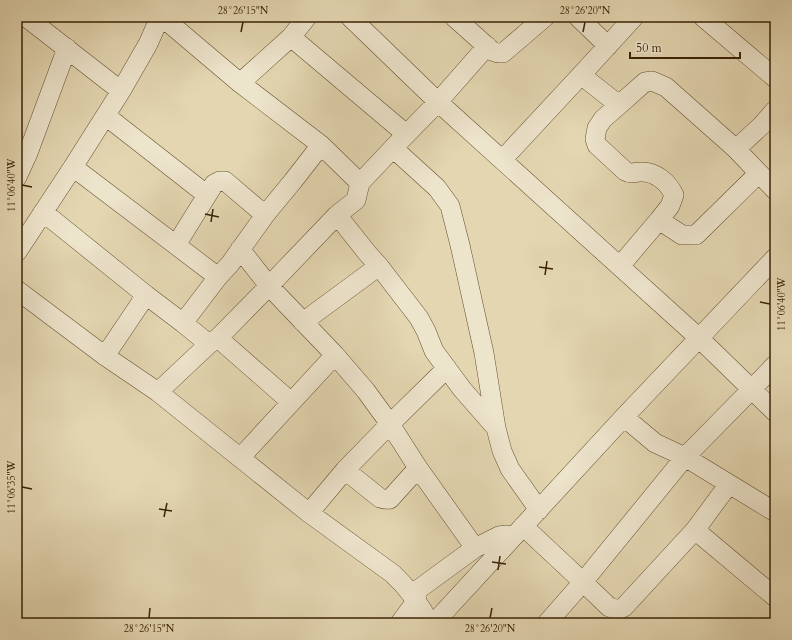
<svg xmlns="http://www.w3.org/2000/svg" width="792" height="640" viewBox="0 0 792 640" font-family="Cardo,serif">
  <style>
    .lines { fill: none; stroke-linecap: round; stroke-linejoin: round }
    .minor-casing { stroke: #644f2f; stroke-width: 20 }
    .minor { stroke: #ede4cc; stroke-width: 19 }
    .ticks { fill: none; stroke: #3a2204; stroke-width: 1.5 }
    .neatline { fill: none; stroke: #3a2204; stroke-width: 1.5 }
    .ticks-label { font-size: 10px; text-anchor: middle; fill: #3a2204 }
  </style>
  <rect width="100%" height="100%" fill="#e3d6b1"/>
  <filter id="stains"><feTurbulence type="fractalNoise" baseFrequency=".005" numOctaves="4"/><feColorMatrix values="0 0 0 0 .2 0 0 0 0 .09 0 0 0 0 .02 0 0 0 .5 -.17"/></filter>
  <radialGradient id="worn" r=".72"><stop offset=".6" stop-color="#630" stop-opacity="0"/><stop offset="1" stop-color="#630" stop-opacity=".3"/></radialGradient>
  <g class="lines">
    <g class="minor-casing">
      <path id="minor" d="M26 17 121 91
        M162 17 240 83 321 145 360 183
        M350 17 438 102 699 338 775 412
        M454 17 492 51 498 53H503L545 17
        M578 17 608 46
        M703 17 775 78
        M291 37 406 134
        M581 75 619 105
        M240 83 291 37 307 17
        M106 116 207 195
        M393 148 437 188 450 206 460 245 484 353 496 428 502 451 510 469 539 510
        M736 149 762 125 775 110
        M502 160 581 75 634 17
        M73 167 218 277
        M17 177 28 153 67 48
        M43 212 146 295 183 323 209 344
        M337 215 368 254 379 266 419 318 426 331 434 351 462 389 496 428
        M659 220 682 235H696L759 173
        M176 245 214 184 220 181H225L265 215
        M240 249 269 286 335 355 366 391 390 424 418 468 475 548
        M17 252 73 167 121 91 148 44 160 17
        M620 266 659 220 670 206 674 195C668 182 655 171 640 172 633 172 632 175 625 171L597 145 595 139 597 128 603 119 619 105 645 82 652 81 666 87 736 149 775 190
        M17 290 105 356 158 392 309 513 393 574C409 589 420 605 430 623
        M303 322 379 266
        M183 323 218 277 230 264 265 215 293 181 321 145
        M218 338 291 402
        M105 356 146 295
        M158 392 209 344 218 338 269 286 337 215 356 200 360 183 393 148 438 102 487 46
        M624 417 655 443 685 457 775 512
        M240 458 335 355
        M345 470 380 498C383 499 386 500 390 499L418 468
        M309 513 345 470 390 424 447 368
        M523 526 583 582 609 607 616 609H620L624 607 695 530 729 484
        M695 530 775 597
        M412 594 475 548 499 536 506 535 514 536
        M400 623 417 600
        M434 623 624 417 775 258
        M547 623 583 582 685 457 752 389 775 365"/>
    </g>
    <use href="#minor" class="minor"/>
  </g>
  <path class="ticks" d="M241 32 243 22M583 32 585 22M22 185 32 187M205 214 219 217M211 222 213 209M539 267 553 269M545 275 547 261M760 302 770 304M22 487 32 489M159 509 172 511M164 517 167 503M492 562 506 564M498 570 500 556M149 618 150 608M490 618 492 608"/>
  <rect width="792" height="640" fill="none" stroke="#e3d6b1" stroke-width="44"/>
  <path d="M630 52v6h110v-6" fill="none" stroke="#3a2204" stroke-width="2"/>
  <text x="636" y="52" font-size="12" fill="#3a2204" stroke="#ede4cc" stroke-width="3" paint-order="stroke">50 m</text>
  <rect x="22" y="22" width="748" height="596" class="neatline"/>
  <g class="ticks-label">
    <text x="243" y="14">28°26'15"N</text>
    <text x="585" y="14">28°26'20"N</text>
    <text transform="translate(11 185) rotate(-90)" y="4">11°06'40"W</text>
    <text transform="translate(781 304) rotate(-90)" y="4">11°06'40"W</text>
    <text transform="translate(11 487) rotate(-90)" y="4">11°06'35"W</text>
    <text x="149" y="632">28°26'15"N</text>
    <text x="490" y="632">28°26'20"N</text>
  </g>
  <rect width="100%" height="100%" filter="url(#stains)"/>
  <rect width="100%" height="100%" fill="url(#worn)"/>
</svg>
